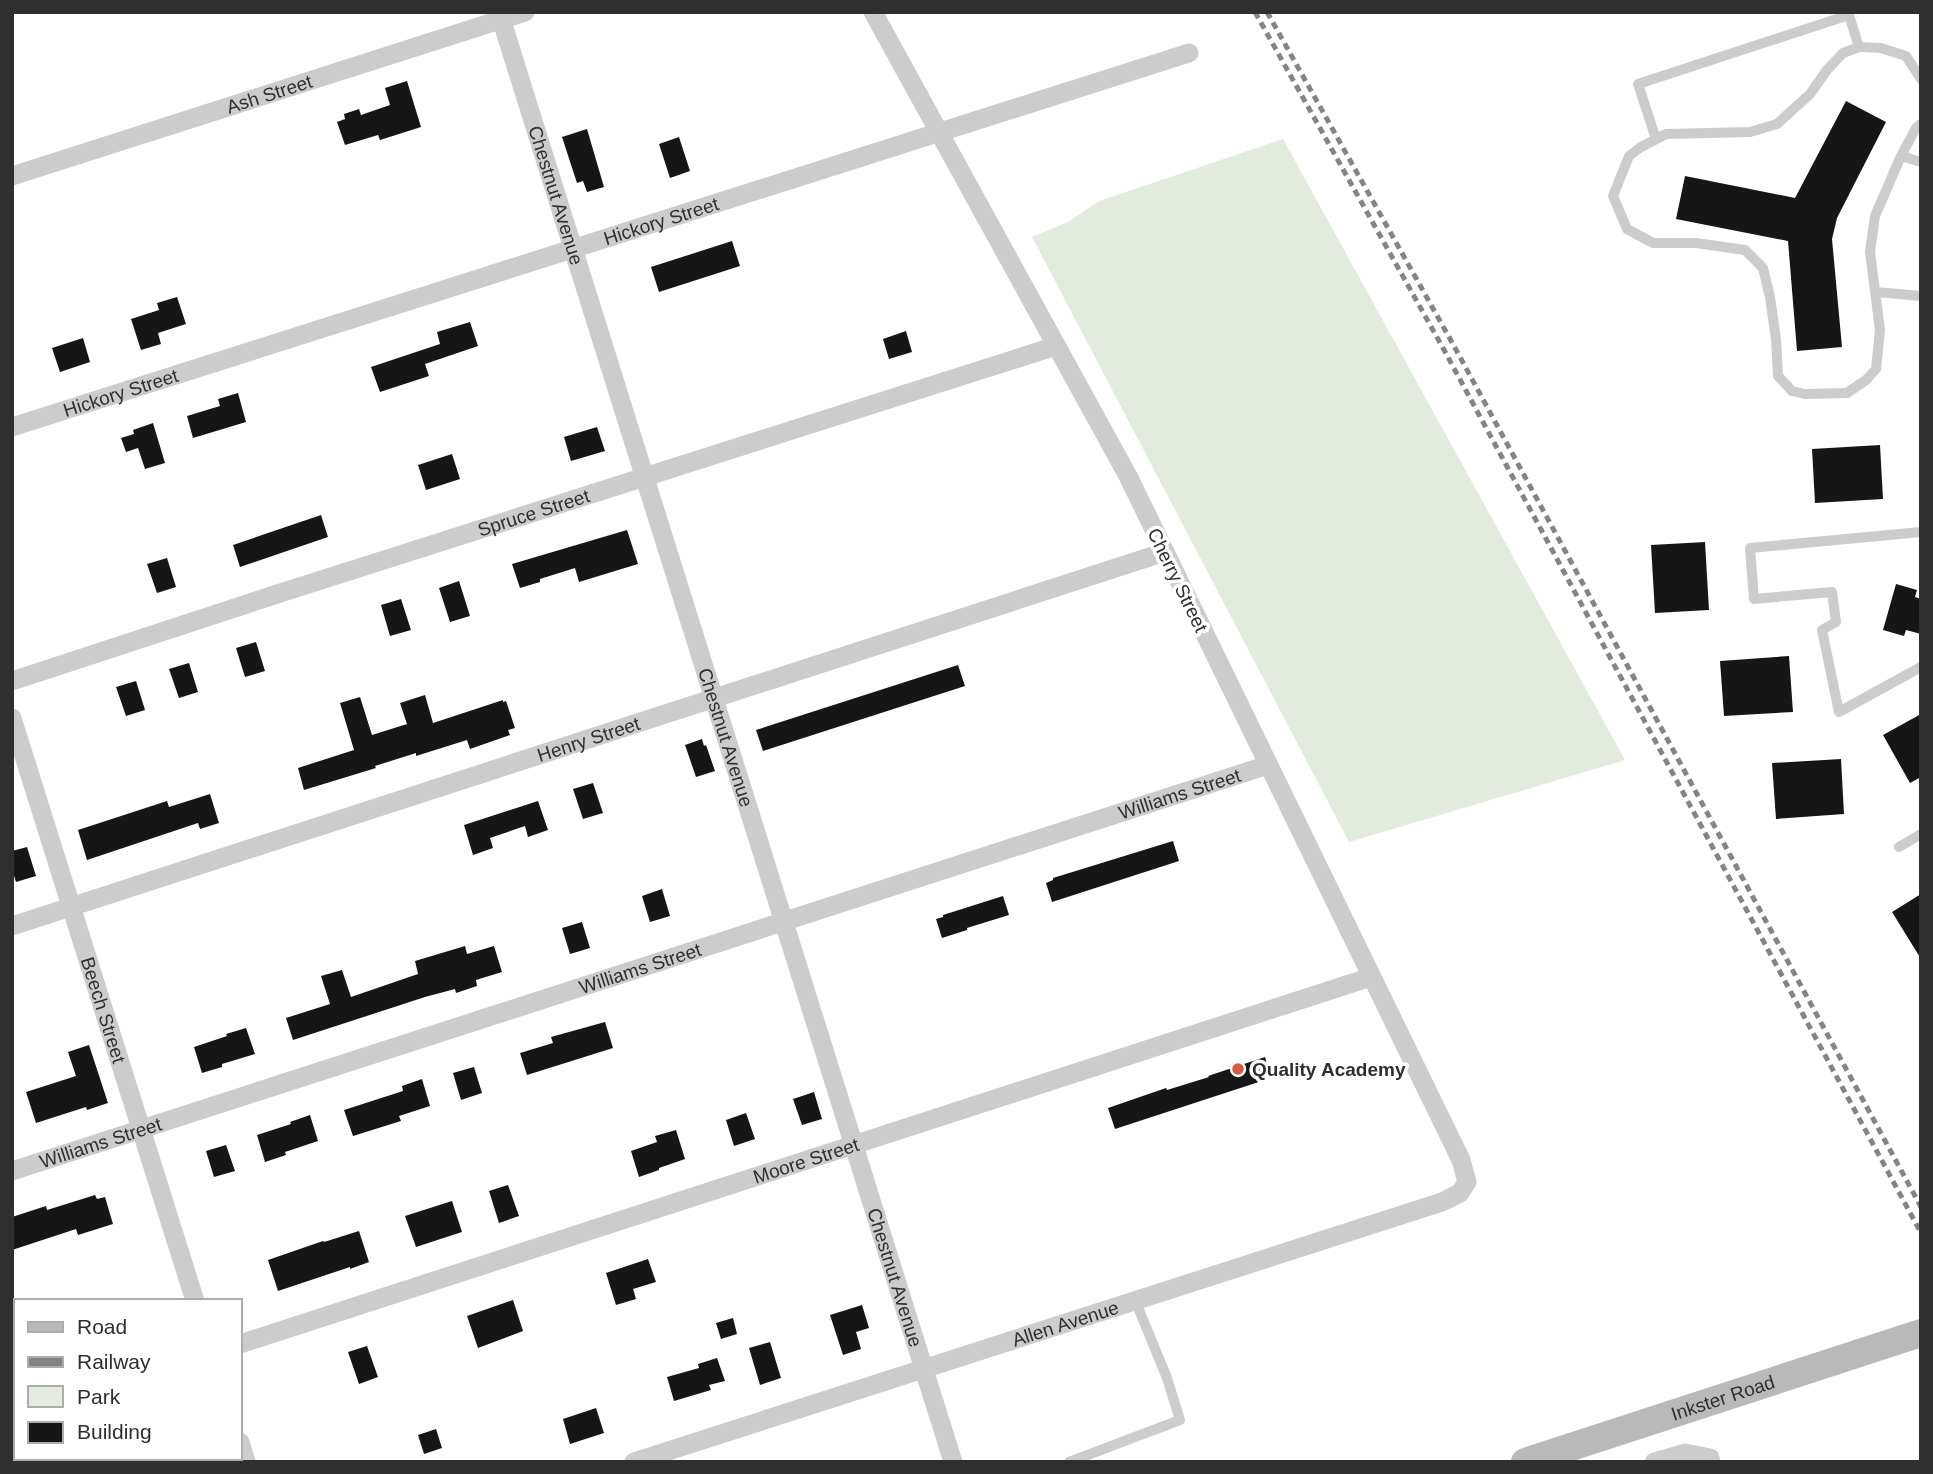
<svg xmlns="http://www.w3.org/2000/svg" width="1933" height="1474" viewBox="0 0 1933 1474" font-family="Helvetica,sans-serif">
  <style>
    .green { fill: #e2ebde }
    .building { fill: #161616 }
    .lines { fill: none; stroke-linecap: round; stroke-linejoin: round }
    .service { stroke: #ccc; stroke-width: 10 }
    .minor { stroke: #ccc; stroke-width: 19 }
    .secondary { stroke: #b9b9b9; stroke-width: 28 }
    .rail { stroke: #848484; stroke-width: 5; stroke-dasharray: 7 5; stroke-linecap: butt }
    .poi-dot { fill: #d8593f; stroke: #fff; stroke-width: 2.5 }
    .labels { text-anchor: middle; stroke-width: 7; stroke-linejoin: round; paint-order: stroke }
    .street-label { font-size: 19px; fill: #2f2f2f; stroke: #fff }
    .poi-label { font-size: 19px; font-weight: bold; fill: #2f2f2f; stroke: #fff; text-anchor: start }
  </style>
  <rect width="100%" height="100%" fill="#fff"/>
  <path class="green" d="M1283 139 1625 760 1349 842 1032 237 1068 222 1099 201Z"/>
  <path class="building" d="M407 81 421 127 380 140 378 135 345 145 337 122 345 119 344 114 359 109 361 115 390 105 385 88Z
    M1846 101 1886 122 1837 218 1832 239 1842 347 1797 351 1788 241 1676 219 1685 176 1795 198Z
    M587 129 604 187 587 192 583 181 577 183 562 137Z
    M679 137 690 171 670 178 659 144Z
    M732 241 740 266 659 292 651 267Z
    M177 297 186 324 158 333 161 344 141 350 131 319 159 310 157 303Z
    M470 322 478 346 425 364 429 376 380 392 371 367 440 344 437 332Z
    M906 331 912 352 889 359 883 339Z
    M83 338 90 362 60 372 52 348Z
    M238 393 246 422 193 438 187 416 220 406 218 399Z
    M153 423 165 463 145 469 138 448 126 452 121 438 134 434 133 430Z
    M597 427 605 451 571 461 564 437Z
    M1880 445 1883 499 1815 503 1812 449Z
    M452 454 460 479 426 490 418 465Z
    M321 515 328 537 240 567 233 545Z
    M627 530 638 564 579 582 575 568 540 579V582L520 588 512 564Z
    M1705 542 1709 610 1655 613 1651 545Z
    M167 558 176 587 157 593 147 564Z
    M459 581 470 616 450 622 439 588Z
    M1896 584 1917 590 1915 597 1921 599V634L1906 630 1904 636 1883 630Z
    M401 599 411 630 390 636 381 605Z
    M256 642 265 671 245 677 236 648Z
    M1789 656 1793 712 1724 716 1720 661Z
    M189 663 198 692 179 698 169 669Z
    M958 665 965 686 763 751 756 730Z
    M136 681 145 710 126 716 116 687Z
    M425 695 433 723 503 700V702L506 701 515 728 508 730 510 735 470 749 467 740 416 756V753L375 766 376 768 304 790 298 768 354 750 340 703 360 697 372 735 407 724 400 703Z
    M1921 714V777L1910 783 1883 735Z
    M702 739 704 746 706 745 715 771 696 777 685 745Z
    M1841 759 1844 814 1776 819 1772 763Z
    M593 783 603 813 583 819 573 789Z
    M210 794 219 823 200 829 198 823 87 860 78 830 167 801 169 807Z
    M538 801 548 830 528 837 525 826 490 838 493 848 473 855 464 825Z
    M1173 841 1179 861 1052 902 1046 883 1053 880V878Z
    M27 847 36 876 16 882 12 869V851Z
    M662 889 670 916 650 922 642 896Z
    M1921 894V959L1892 912Z
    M1003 896 1009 915 967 928V930L942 938 936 919 943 917V915Z
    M582 922 590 948 570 954 562 928Z
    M465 946 467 954 494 946 502 972 476 980 477 986 456 993 455 989 425 997 293 1040 286 1018 330 1004 321 976 342 970 351 997 418 974 415 961Z
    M605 1022 613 1048 527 1075 520 1053 553 1043 551 1037Z
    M246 1028 255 1054 222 1064V1067L202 1073 194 1047 227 1036 226 1034Z
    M89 1045 108 1103 87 1110 86 1107 36 1123 26 1092 76 1076 68 1052Z
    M1265 1057 1271 1078 1115 1129 1108 1108 1166 1088 1167 1090 1209 1077 1208 1076Z
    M474 1067 482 1093 461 1100 453 1073Z
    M422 1079 430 1106 399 1116 401 1121 353 1136 344 1110 403 1091 402 1086Z
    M814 1092 822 1119 802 1125 793 1099Z
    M746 1113 755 1139 734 1146 726 1120Z
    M310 1115 318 1141 285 1152 286 1155 265 1162 257 1135 291 1124 290 1122Z
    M676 1130 685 1159 659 1168V1170L639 1177 631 1151 657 1142 655 1136Z
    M226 1145 235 1171 214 1177 206 1151Z
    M508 1185 519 1216 499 1223 489 1191Z
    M95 1195 97 1199 105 1197 113 1224 78 1235 76 1229 12 1250V1217L46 1206 47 1210Z
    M452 1201 462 1232 416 1247 405 1216Z
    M359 1231 369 1262 350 1269V1267L278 1291 268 1260 323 1241 324 1242Z
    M648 1259 656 1282 633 1289 636 1299 616 1305 606 1273Z
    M513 1300 523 1331 478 1348 467 1316Z
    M862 1305 869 1328 856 1332 861 1349 843 1355 830 1315Z
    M733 1318 737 1334 721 1339 716 1323Z
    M770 1342 781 1378 760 1385 749 1348Z
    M367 1346 378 1377 359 1384 348 1352Z
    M717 1358 725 1381 709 1385 711 1390 674 1401 667 1377 699 1368 698 1364Z
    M596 1408 604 1433 570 1444 563 1419Z
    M436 1429 442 1448 424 1454 418 1435Z"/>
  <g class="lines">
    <path class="service" d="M1921 79 1906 56 1881 48 1859 47 1843 53 1827 70 1810 94 1777 124 1750 132 1666 134 1641 147 1629 156 1613 196 1627 229 1653 243H1696L1745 250 1763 268 1770 297 1776 339 1778 376 1792 391 1805 394 1847 393 1866 380 1876 369 1880 330 1870 252 1875 216 1901 156 1916 128 1921 124
      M1656 139 1638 84 1849 15 1859 47
      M1901 156 1921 162
      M1876 292 1921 296
      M1921 532 1750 548 1754 599 1832 592 1836 622 1822 630 1839 712 1921 667
      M1899 847 1921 834
      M1069 1462 1180 1420 1167 1378 1135 1300"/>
    <g class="minor">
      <path id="s1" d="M499 12 953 1462"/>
      <path id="s2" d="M12 176 525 12"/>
      <path id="s3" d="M12 427 1189 53"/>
      <path id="s4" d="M12 681 271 596 1056 346"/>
      <path id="s5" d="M12 718 195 1301"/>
      <path id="s6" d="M12 926 1165 552"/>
      <path id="s7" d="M12 1171 1268 765"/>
      <path id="s8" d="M240 1344 1371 977"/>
      <path d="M12 1417 16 1416"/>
      <path d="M240 1442 246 1462"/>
      <path id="s9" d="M634 1462 1442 1202 1460 1193 1467 1182 1461 1160 1128 476 873 12"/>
      <path d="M1654 1462 1685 1453 1710 1458 1711 1462"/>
    </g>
    <path class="secondary" id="s10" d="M1525 1462 1921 1333"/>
    <path class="rail" d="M1255 12 1443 348 1921 1233
      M1267 12 1454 346 1921 1207"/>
  </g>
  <circle class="poi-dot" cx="1238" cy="1069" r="7"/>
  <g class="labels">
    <g class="street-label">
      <text dy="7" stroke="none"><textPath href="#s2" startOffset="270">Ash Street</textPath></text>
      <text dy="7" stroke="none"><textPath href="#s1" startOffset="192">Chestnut Avenue</textPath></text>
      <text dy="7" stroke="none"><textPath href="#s3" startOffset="681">Hickory Street</textPath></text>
      <text dy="7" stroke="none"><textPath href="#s3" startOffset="114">Hickory Street</textPath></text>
      <text dy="7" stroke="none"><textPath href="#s4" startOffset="548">Spruce Street</textPath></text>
      <text transform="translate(1178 580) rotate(64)" y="7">Cherry Street</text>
      <text dy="7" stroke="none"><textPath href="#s1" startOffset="760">Chestnut Avenue</textPath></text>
      <text dy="7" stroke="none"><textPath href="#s6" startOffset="606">Henry Street</textPath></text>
      <text dy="7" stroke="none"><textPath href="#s7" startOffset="1227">Williams Street</textPath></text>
      <text dy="7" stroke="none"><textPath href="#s7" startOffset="660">Williams Street</textPath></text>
      <text dy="7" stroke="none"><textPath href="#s5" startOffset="306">Beech Street</textPath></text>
      <text dy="7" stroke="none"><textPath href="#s7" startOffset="93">Williams Street</textPath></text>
      <text dy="7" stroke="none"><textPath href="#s8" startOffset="595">Moore Street</textPath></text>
      <text dy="7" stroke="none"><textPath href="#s1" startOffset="1326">Chestnut Avenue</textPath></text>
      <text dy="7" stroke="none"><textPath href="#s9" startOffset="453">Allen Avenue</textPath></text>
      <text dy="7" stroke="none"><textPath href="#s10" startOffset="208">Inkster Road</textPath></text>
    </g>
    <g class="poi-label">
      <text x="1252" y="1076">Quality Academy</text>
    </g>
  </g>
  <rect width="1933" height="1474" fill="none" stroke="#2f2f2f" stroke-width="28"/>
  <rect x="14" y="1299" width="228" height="161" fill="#ffffff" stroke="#acacac" stroke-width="2"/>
  <rect x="28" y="1322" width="35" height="10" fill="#b9b9b9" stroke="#acacac" stroke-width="2"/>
  <text x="77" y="1334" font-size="21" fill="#2f2f2f">Road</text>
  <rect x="28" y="1357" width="35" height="10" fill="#848484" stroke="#acacac" stroke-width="2"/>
  <text x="77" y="1369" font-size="21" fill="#2f2f2f">Railway</text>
  <rect x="28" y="1386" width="35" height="21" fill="#e2ebde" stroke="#acacac" stroke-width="2"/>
  <text x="77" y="1404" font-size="21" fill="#2f2f2f">Park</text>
  <rect x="28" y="1422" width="35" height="21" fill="#161616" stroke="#acacac" stroke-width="2"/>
  <text x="77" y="1439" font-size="21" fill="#2f2f2f">Building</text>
</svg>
